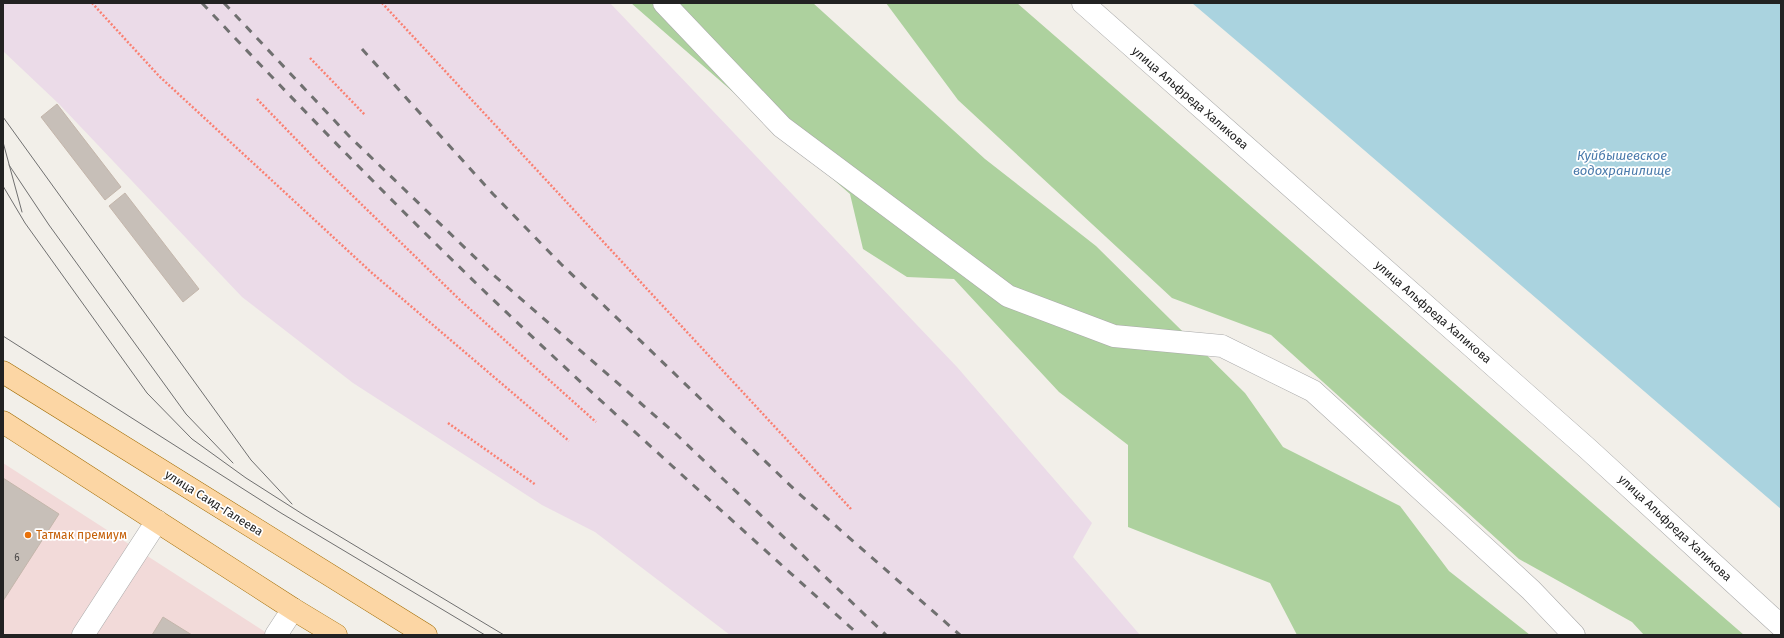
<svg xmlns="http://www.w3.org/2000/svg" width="1784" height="638" viewBox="0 0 1784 638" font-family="'Fira Sans',sans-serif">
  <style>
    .commercial { fill: #f2dad9 }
    .industrial { fill: #ebdbe8 }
    .forest { fill: #add19e }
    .water { fill: #aad3df }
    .building { fill: #c7bfb8; stroke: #c4b6ab }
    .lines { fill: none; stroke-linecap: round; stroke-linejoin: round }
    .minor-casing { stroke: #a9a9a9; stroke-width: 23 }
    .major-casing { stroke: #a06b00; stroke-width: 23 }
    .path { stroke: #fa8072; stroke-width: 2.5; stroke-dasharray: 2 2; stroke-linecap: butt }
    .minor { stroke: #fff; stroke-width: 22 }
    .major { stroke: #fcd6a4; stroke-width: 22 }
    .tram { stroke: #707070; stroke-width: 1 }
    .rail { stroke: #707070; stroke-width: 3; stroke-dasharray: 8 8; stroke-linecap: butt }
    .food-dot { fill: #e8710a; stroke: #fff; stroke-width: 1.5 }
    .labels { text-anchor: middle; stroke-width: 3.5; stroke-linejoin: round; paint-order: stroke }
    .number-label { font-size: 10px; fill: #4b4948 }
    .street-label { font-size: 12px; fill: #222; stroke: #fff }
    .food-label { font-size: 12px; fill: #c56008; stroke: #fff; text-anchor: start }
    .water-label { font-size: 13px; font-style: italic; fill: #4a7aab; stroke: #fff }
  </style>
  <rect width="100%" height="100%" fill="#f2efe9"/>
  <path class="commercial" d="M3 463 270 635H3Z"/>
  <path class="industrial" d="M3 3H610L957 367 1092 523 1073 557 1140 635H730L595 532 542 505 353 383 242 297 59 104 3 51Z"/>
  <path class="forest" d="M631 3H813L985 159 1096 246 1245 393 1283 447 1400 506 1449 571 1530 635H1297L1270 583 1128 527V445L1059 392 954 279 907 277 863 249 850 194Z
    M886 3H1017L1744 635H1644L1632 622 1519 559 1271 335 1172 298 958 100Z"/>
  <path class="water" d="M1192 3H1781V509L1271 70Z"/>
  <path class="building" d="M57 104 121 187 105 200 41 117Z
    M125 193 199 289 183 302 109 206Z
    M3 478 59 514 3 601Z
    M163 617 192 635H152Z"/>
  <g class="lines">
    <g class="minor-casing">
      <path id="minor" d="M664 3 782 127 1008 296 1114 336 1222 346 1313 391 1531 590 1574 635
        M1083 3 1588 449 1781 626
        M83 635 157 521
        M276 635 293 609"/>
    </g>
    <g class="major-casing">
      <path id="major" d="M3 372 426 635
        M3 422 293 609 336 635"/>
    </g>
    <path class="path" d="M92 3 159 76 372 273 569 441
      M382 3 851 509
      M310 58 365 115
      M257 99 320 164 461 301 596 422
      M448 423 536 485"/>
    <use href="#minor" class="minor"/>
    <use href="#major" class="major"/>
    <path class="tram" d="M3 117 251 460 292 504
      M3 142 22 212
      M9 165 49 225 186 414 233 463
      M3 186 25 223 147 393 192 439 246 478 304 515 504 635
      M3 336 281 513 485 635"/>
    <path class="rail" d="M202 3C293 100 385 195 481 288 604 406 732 520 859 635
      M224 3 349 136 489 271 676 434 886 635
      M362 49 493 194 561 264 796 491 960 635"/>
  </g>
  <circle class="food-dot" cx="28" cy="535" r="4"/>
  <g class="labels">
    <g class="number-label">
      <text x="17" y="561">6</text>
    </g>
    <g class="street-label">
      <text transform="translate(1190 98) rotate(41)" y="4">улица Альфреда Халикова</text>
      <text transform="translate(1433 312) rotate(41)" y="4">улица Альфреда Халикова</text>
      <text transform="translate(214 503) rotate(32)" y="4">улица Саид-Галеева</text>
      <text transform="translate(1675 528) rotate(43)" y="4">улица Альфреда Халикова</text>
    </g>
    <g class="food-label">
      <text x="36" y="539">Татмак премиум</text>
    </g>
    <g class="water-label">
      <text x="1622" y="160">Куйбышевское<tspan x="1622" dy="15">водохранилище</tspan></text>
    </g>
  </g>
  <rect width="1784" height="638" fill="none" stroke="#222222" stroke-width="8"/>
</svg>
